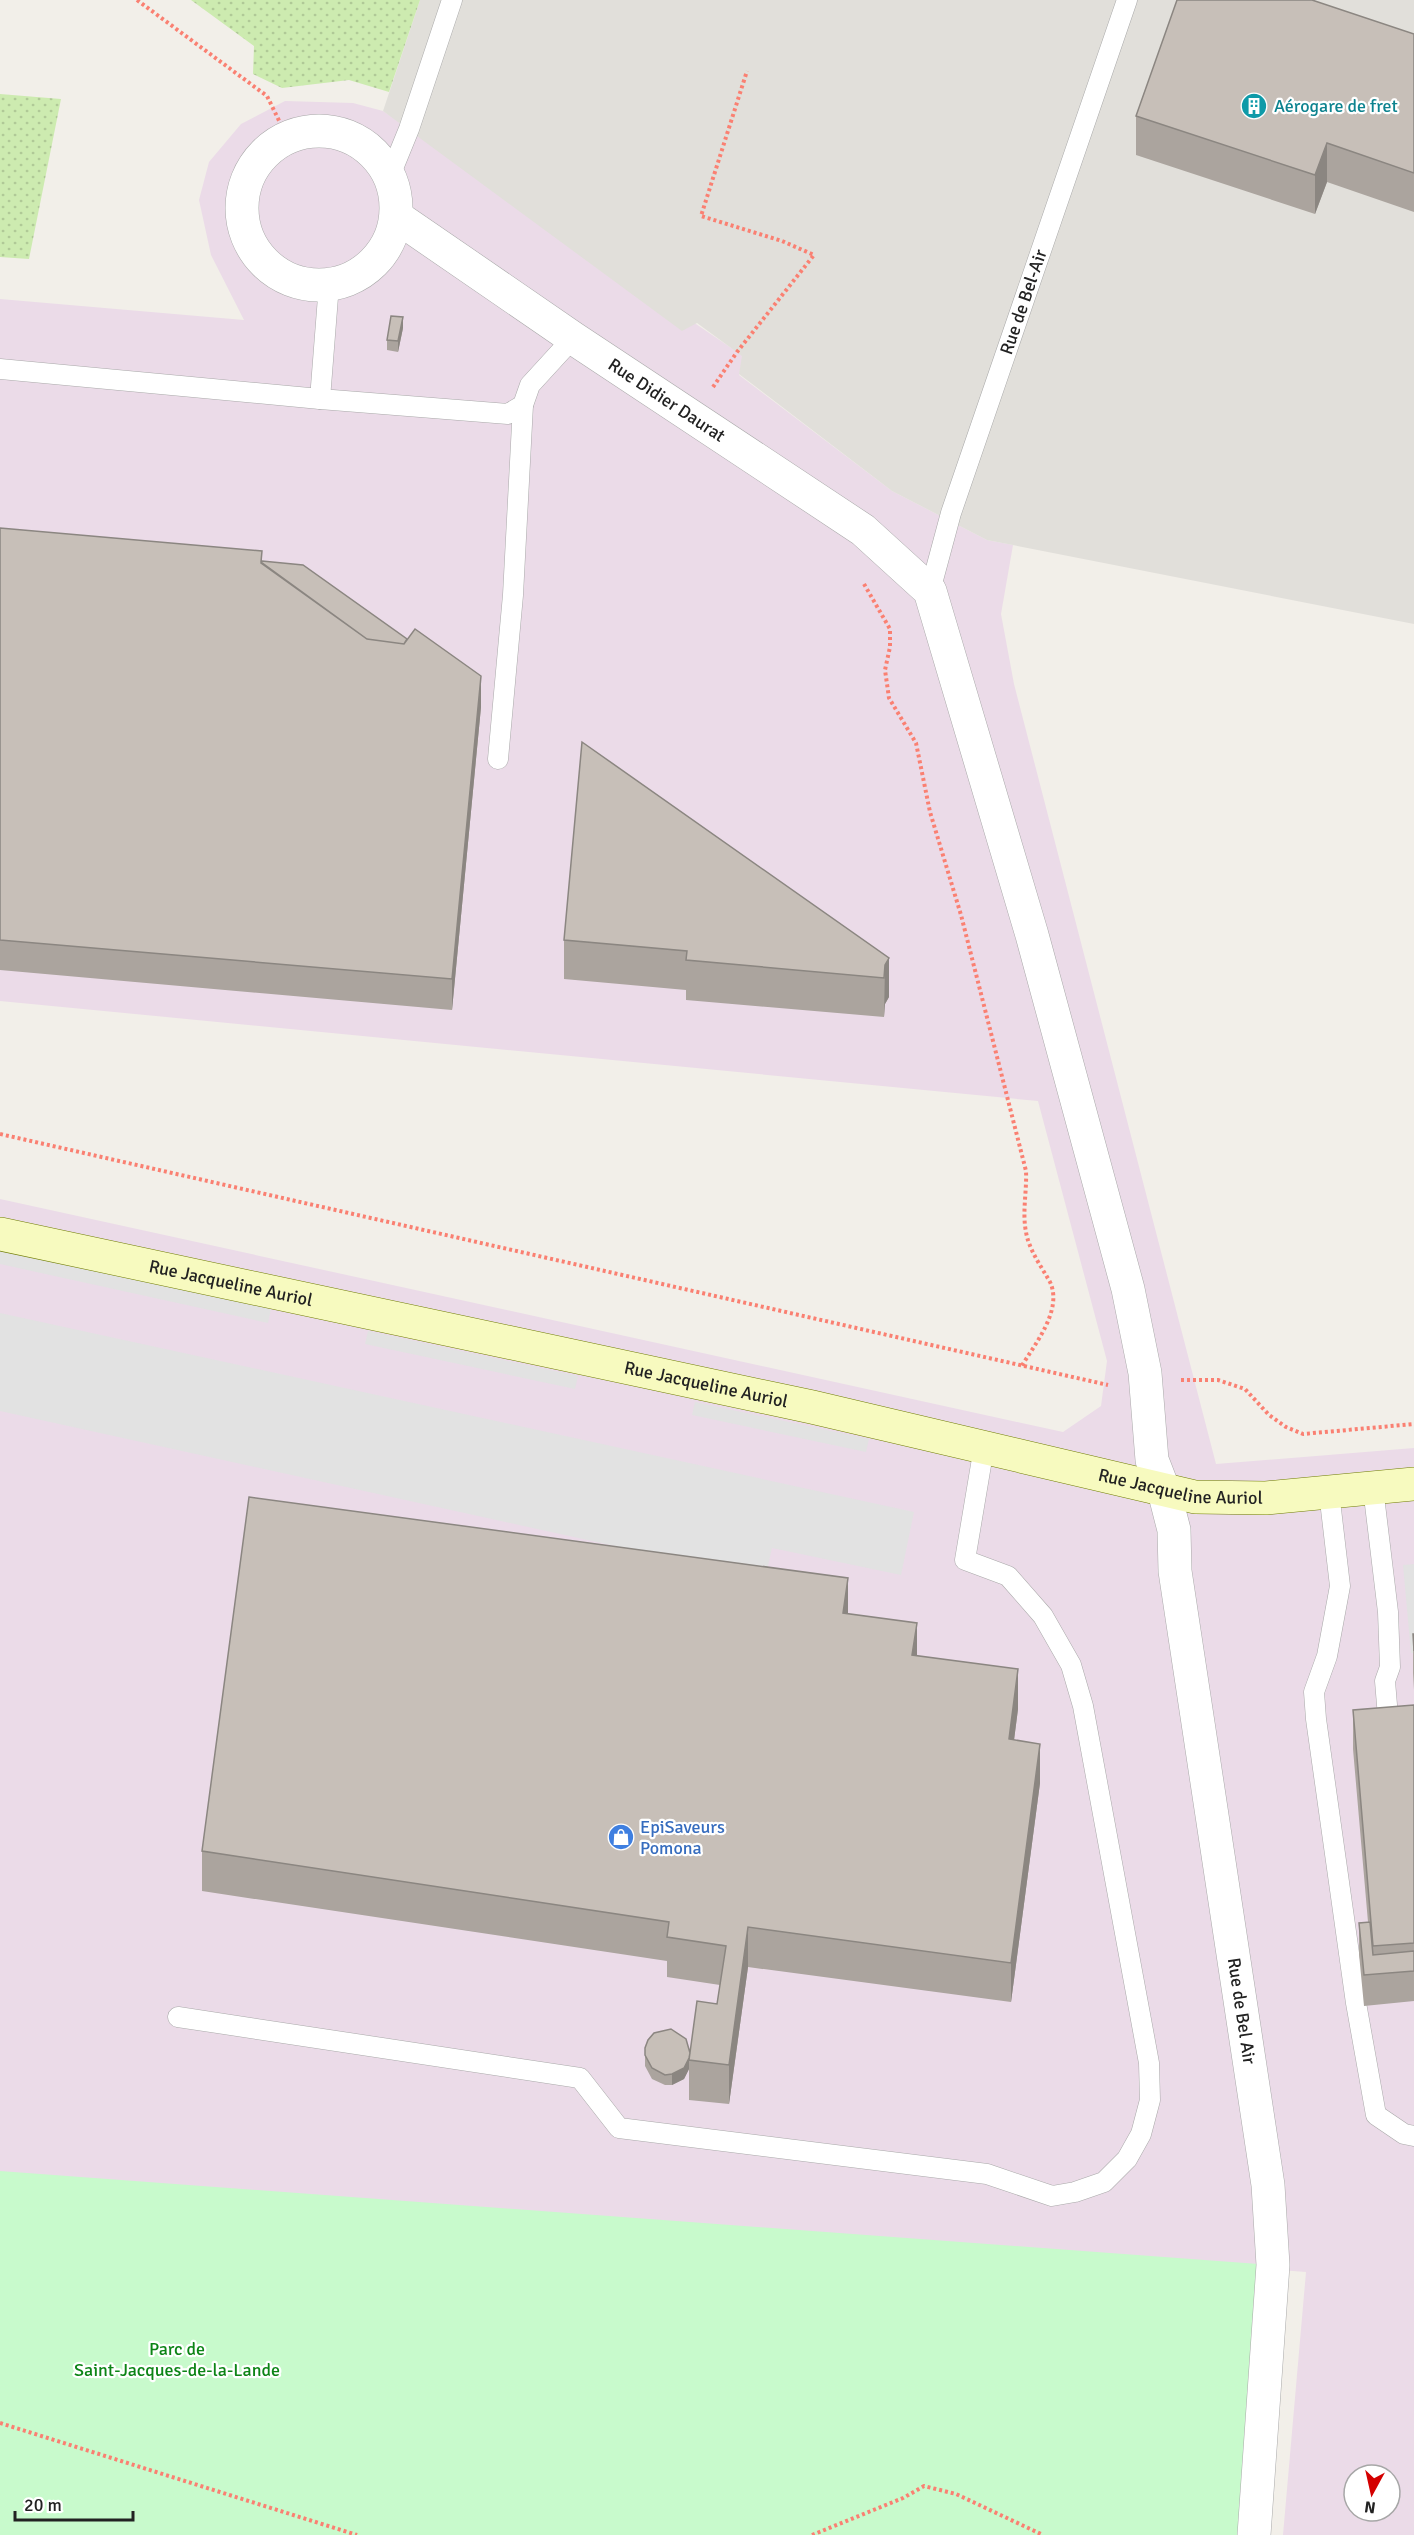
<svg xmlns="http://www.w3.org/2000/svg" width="1414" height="2535" viewBox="0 0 1414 2535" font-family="Signika,sans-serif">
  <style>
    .industrial { fill: #ebdbe8; fill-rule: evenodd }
    .airport { fill: #e1dfda }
    .grass { fill: url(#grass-dots) }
    .park { fill: #c8facc }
    .parking { fill: #e2e2e2 }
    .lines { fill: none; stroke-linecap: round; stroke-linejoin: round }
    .lane-casing { stroke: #a9a9a9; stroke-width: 21 }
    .street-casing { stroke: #a9a9a9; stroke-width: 34 }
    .secondary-casing { stroke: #707d05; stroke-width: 34 }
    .path { stroke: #fa8072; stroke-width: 4; stroke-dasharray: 3 3; stroke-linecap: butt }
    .lane { stroke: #fff; stroke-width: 20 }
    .street { stroke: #fff; stroke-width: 33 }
    .secondary { stroke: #f7fabf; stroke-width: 33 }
    .wall { fill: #aba49e }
    .shaded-wall { fill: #8b8681 }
    .building { fill: #c7bfb8; stroke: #8b8681; stroke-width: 1.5 }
    .labels { text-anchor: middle; stroke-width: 4.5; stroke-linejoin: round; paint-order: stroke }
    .culture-label { font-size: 18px; fill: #0d838f; stroke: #fff; text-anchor: start }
    .street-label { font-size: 18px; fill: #222; stroke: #fff }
    .shop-label { font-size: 18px; fill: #366cbe; stroke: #fff; text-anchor: start }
    .park-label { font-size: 18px; fill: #0c8416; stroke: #fff }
  </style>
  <defs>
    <pattern id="grass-dots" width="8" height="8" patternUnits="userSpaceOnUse" patternTransform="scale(1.5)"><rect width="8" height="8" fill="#cdebb0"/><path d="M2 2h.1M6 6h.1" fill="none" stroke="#b0c997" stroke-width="1.8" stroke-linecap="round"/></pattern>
  </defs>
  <rect width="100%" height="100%" fill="#f2efe9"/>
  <path class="industrial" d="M285 101 353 103 383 111 743 356 739 375 892 491 987 540 1013 545 1001 614 1014 684 1216 1464 1414 1448V2535H1283L1306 2272 0 2172V1199L1063 1432 1101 1406 1107 1361 1038 1101 0 1001V299L244 320 211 255 199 200 209 162 241 124ZM1354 2475H1390V2511H1354Z"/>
  <path class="airport" d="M420 0H1414V624L987 540 892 491 739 374 742 356 697 323 682 331 383 111Z"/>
  <path class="grass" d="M191 0H420L389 92 349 80 282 88 253 74 254 46Z
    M0 94 61 99 29 259 0 257Z"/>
  <path class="park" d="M0 2171 1273 2265 1254 2535H0Z"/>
  <path class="parking" d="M0 1250 271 1309 268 1323 0 1264Z
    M0 1313 914 1512 901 1575 772 1548 765 1579 0 1411Z
    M368 1331 578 1376 575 1389 365 1344Z
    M695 1402 869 1439 866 1452 692 1415Z
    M1414 1564V1653H1411L1403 1565Z"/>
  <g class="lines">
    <g class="lane-casing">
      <g id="lane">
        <path d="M389 178 409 129 452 0"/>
        <path d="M0 369 320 399 329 284"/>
        <path d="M320 399 508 414 523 405 530 385 573 338"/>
        <path id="s1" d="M930 591 951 513 1127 0"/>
        <path d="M498 759 513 595 523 405"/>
        <path d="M1373 1488 1388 1612 1390 1667 1385 1681 1389 1729"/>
        <path d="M1329 1492 1340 1586 1327 1656 1314 1692 1316 1719 1356 2003 1376 2115 1404 2134 1414 2136"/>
        <path d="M178 2017 580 2078 619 2128 987 2174 1052 2196 1075 2192 1104 2182 1127 2159 1141 2134 1150 2100 1149 2063 1083 1706 1071 1665 1043 1616 1008 1576 965 1560 984 1447"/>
      </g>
    </g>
    <g class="street-casing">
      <g id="street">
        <circle cx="319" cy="208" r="77"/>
        <path id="s2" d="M397 217 573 338 863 530 930 591 1032 935 1128 1289 1145 1373 1152 1460 1164 1491 1174 1530 1175 1571 1268 2185 1273 2265 1254 2535"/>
      </g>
    </g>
    <g class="secondary-casing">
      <g id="secondary">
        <path id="s3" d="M0 1234 812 1407 1195 1497 1266 1498 1414 1484"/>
      </g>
    </g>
    <path class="path" d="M137 0 267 96 287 137
      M713 387 737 352 814 255 782 241 701 216 747 71
      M864 584 890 629V647L885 670 889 698 916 743 930 812 961 915 1026 1171C1027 1191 1022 1212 1026 1232 1029 1250 1041 1266 1050 1282 1063 1310 1035 1344 1021 1367
      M0 1134 1108 1385
      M1181 1380H1218L1245 1389 1269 1415 1286 1427 1303 1434 1414 1424
      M0 2423 357 2535
      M812 2535 903 2498 924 2486 956 2494 1043 2535"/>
    <use href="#lane" class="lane"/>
    <use href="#street" class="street"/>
    <use href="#secondary" class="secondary"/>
  </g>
  <path class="wall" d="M1414 34V212L1327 182 1315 214 1136 155V116Z
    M403 328 398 352 387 350V340Z
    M0 528 262 561 481 707 452 1010 0 970Z
    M564 940 889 958V997L885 1004 884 1017 686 1000V990L564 979Z
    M848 1614 917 1656 1018 1709 1014 1740 1040 1783 1011 2002 748 1967 729 2104 689 2100V2069L684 2079 672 2085H665L652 2079 645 2066V2048L690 2053 717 2004 720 1985 667 1977V1961L202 1891V1851Z
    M1413 1634H1414V1690L1413 1673Z
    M1414 1705V2001L1364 2006 1359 1954V1923L1368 1922 1353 1749V1710Z"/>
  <path class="shaded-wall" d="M1327 143V182L1315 214V175Z
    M403 317V328L398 352V341Z
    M481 676V707L452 1010V979Z
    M889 958V997L885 1004 884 1017 885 965Z
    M848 1578V1617L843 1613Z
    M917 1623V1663L912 1655Z
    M1018 1669V1709L1009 1779V1739Z
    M1040 1744V1783L1011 2002V1963Z
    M748 1927V1967L729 2104V2065Z
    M691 2055 689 2060V2069L684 2079 672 2085V2074Z"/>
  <path class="building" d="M1177 0H1312L1414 34V173L1327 143 1315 175 1136 116Z
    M391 316 403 317 398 341 387 340Z
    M0 528 262 551 261 562 367 639 404 644 415 629 481 676 452 979 0 940Z
    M262 561 303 565 407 639 404 644 367 639 261 563Z
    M582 742 889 958 885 965 884 978 686 960 687 951 564 940Z
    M249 1497 848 1578 843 1613 917 1623 912 1655 1018 1669 1009 1739 1040 1744 1011 1963 748 1927 729 2065 689 2060 697 2001 717 2004 726 1946 667 1937 669 1922 202 1851Z
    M1413 1634H1414V1651Z
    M1414 1705V1943L1373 1946 1353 1710Z
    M1370 1922 1373 1955 1414 1951V1971L1364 1975 1359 1923Z
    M671 2029 686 2039 690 2053 689 2058 684 2068 672 2074 665 2075 652 2068 645 2055V2048L648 2040 654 2033Z"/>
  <defs>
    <g id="building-disc" transform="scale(1.35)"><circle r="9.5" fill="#0f9aa8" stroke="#fff"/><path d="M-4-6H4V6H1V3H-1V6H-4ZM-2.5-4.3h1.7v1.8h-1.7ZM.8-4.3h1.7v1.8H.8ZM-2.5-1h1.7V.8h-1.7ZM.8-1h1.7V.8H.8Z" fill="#fff"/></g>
    <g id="shop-disc" transform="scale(1.35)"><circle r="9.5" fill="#3f7fe0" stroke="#fff"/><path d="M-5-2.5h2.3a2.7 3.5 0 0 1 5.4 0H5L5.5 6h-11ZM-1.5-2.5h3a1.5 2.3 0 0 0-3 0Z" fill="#fff"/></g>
  </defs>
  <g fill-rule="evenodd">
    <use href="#building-disc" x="1254" y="106"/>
    <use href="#shop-disc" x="621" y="1837"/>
  </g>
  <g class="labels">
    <g class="culture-label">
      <text x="1274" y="112">Aérogare de fret</text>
    </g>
    <g class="street-label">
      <text dy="6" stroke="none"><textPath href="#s1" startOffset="304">Rue de Bel-Air</textPath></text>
      <text dy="6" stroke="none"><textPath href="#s2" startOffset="326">Rue Didier Daurat</textPath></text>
      <text dy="6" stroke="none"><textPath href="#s3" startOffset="236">Rue Jacqueline Auriol</textPath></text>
      <text dy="6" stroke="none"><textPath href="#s3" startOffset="722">Rue Jacqueline Auriol</textPath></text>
      <text dy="6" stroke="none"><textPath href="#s3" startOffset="1208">Rue Jacqueline Auriol</textPath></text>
      <text dy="6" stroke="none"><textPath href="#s2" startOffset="2110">Rue de Bel Air</textPath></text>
    </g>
    <g class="shop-label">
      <text x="640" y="1833">EpiSaveurs<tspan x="640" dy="21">Pomona</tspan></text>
    </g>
    <g class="park-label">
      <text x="177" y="2355">Parc de<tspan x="177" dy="21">Saint-Jacques-de-la-Lande</tspan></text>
    </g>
  </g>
  <g transform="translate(1372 2493) rotate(188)"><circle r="28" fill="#ffffff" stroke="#a7a7a7" stroke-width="1.5"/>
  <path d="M0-4.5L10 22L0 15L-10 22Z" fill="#d40000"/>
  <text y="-9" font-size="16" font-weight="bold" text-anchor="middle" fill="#222222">N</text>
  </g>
  <path d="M15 2511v9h118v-9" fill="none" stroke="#222222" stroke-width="3"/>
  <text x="24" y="2511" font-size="18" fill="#222222" stroke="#ffffff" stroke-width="4.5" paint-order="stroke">20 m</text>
</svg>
